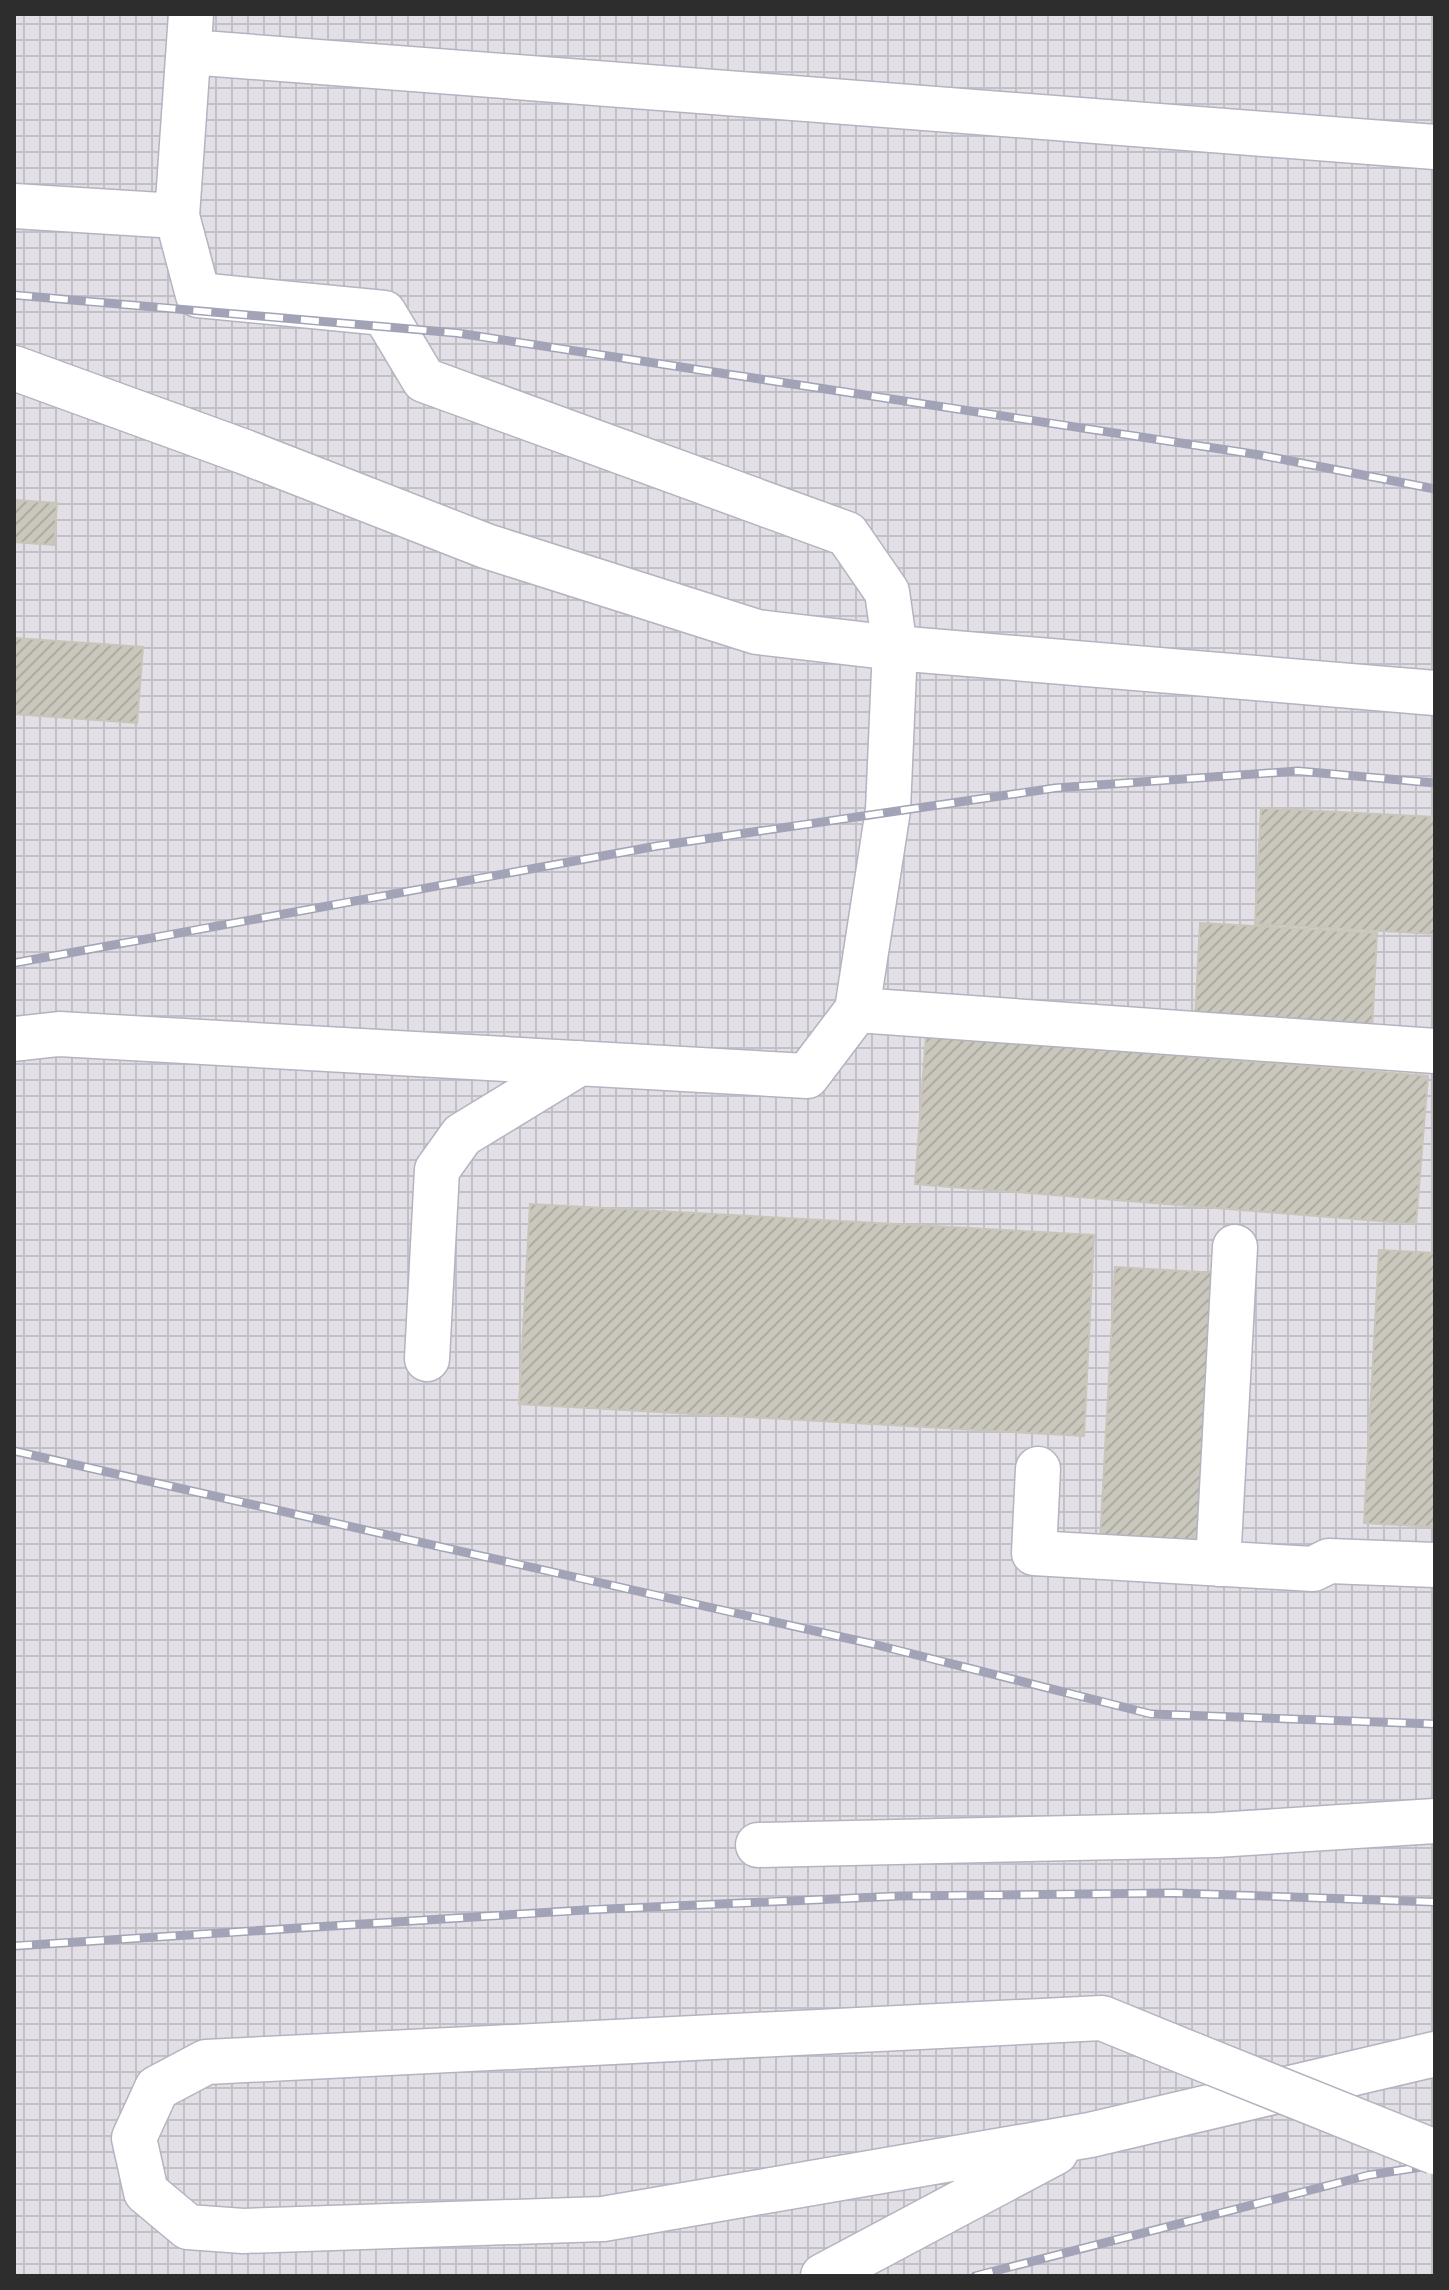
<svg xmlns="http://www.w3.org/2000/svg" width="1449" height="2290" viewBox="0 0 1449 2290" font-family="'Work Sans',sans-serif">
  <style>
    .industrial { fill: url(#industrial-grid) }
    .building { fill: url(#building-hatch); stroke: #cac5b8; stroke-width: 2 }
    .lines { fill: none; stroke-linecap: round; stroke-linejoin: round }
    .minor-casing { stroke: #b3b4c0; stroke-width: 47 }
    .minor { stroke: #fff; stroke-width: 44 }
    .rail-casing { stroke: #a2a3b7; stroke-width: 9 }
    .rail { stroke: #fff; stroke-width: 6; stroke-dasharray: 18; stroke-linecap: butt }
    .minor-bridge-casing { stroke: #b3b4c0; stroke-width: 47; stroke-linecap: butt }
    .minor-bridge { stroke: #fff; stroke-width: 44 }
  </style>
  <defs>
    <pattern id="industrial-grid" width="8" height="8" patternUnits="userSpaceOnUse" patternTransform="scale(2)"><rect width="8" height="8" fill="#e2dfe7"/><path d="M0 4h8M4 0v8" fill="none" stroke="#c2c0c6"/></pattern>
    <pattern id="building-hatch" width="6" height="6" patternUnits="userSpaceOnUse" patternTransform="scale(2)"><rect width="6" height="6" fill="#cac7bd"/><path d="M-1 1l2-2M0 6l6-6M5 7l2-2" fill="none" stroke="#aeaba3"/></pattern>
  </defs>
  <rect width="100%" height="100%" fill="#eee9df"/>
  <path class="industrial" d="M14 14H1435V2276H14Z"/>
  <path class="building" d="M14 500 57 503 54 545 14 542Z
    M14 638 143 647 137 723 14 714Z
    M1261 808 1435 817V934L1255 924Z
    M1200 923 1377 933 1372 1030 1195 1019Z
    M926 1035 1428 1076 1416 1224 915 1184Z
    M530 1204 1094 1235 1084 1436 519 1404Z
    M1379 1250 1435 1253V1527L1364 1523Z
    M1115 1267 1218 1273 1204 1547 1100 1542Z"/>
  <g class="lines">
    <g class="minor-casing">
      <path id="minor" d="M189 52 1435 147
        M14 206 177 216
        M14 368 245 452 486 546 757 632 895 648 1435 693
        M857 1010 1435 1051
        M14 1039 59 1034 807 1076 857 1010 888 810 895 648 887 592 847 534 424 380 384 313 198 295 177 216 191 14
        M427 1359 437 1170 462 1135 580 1063
        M1038 1469 1034 1553 1313 1569 1329 1561 1435 1565
        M1218 1564 1235 1247
        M758 1845 1216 1835 1435 1821
        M1193 2055 1102 2018 206 2062 157 2088 134 2138 146 2192 188 2227 243 2231 603 2219 1090 2135 1435 2054
        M823 2276 1056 2152"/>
    </g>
    <use href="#minor" class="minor"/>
    <g class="rail-casing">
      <path id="rail" d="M14 295 457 333 1260 455 1435 489
        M14 963 657 846 1055 788 1298 771 1435 783
        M14 1451 873 1644 1151 1714 1435 1724
        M14 1946 585 1910 900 1896 1175 1893 1435 1902
        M975 2276 1369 2175 1435 2165"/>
    </g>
    <use href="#rail" class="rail"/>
    <g class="minor-bridge-casing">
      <path id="minor-bridge" d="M1193 2055 1435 2152"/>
    </g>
    <use href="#minor-bridge" class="minor-bridge"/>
  </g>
  <rect width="1449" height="2290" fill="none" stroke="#2d2d2d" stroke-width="32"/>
</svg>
